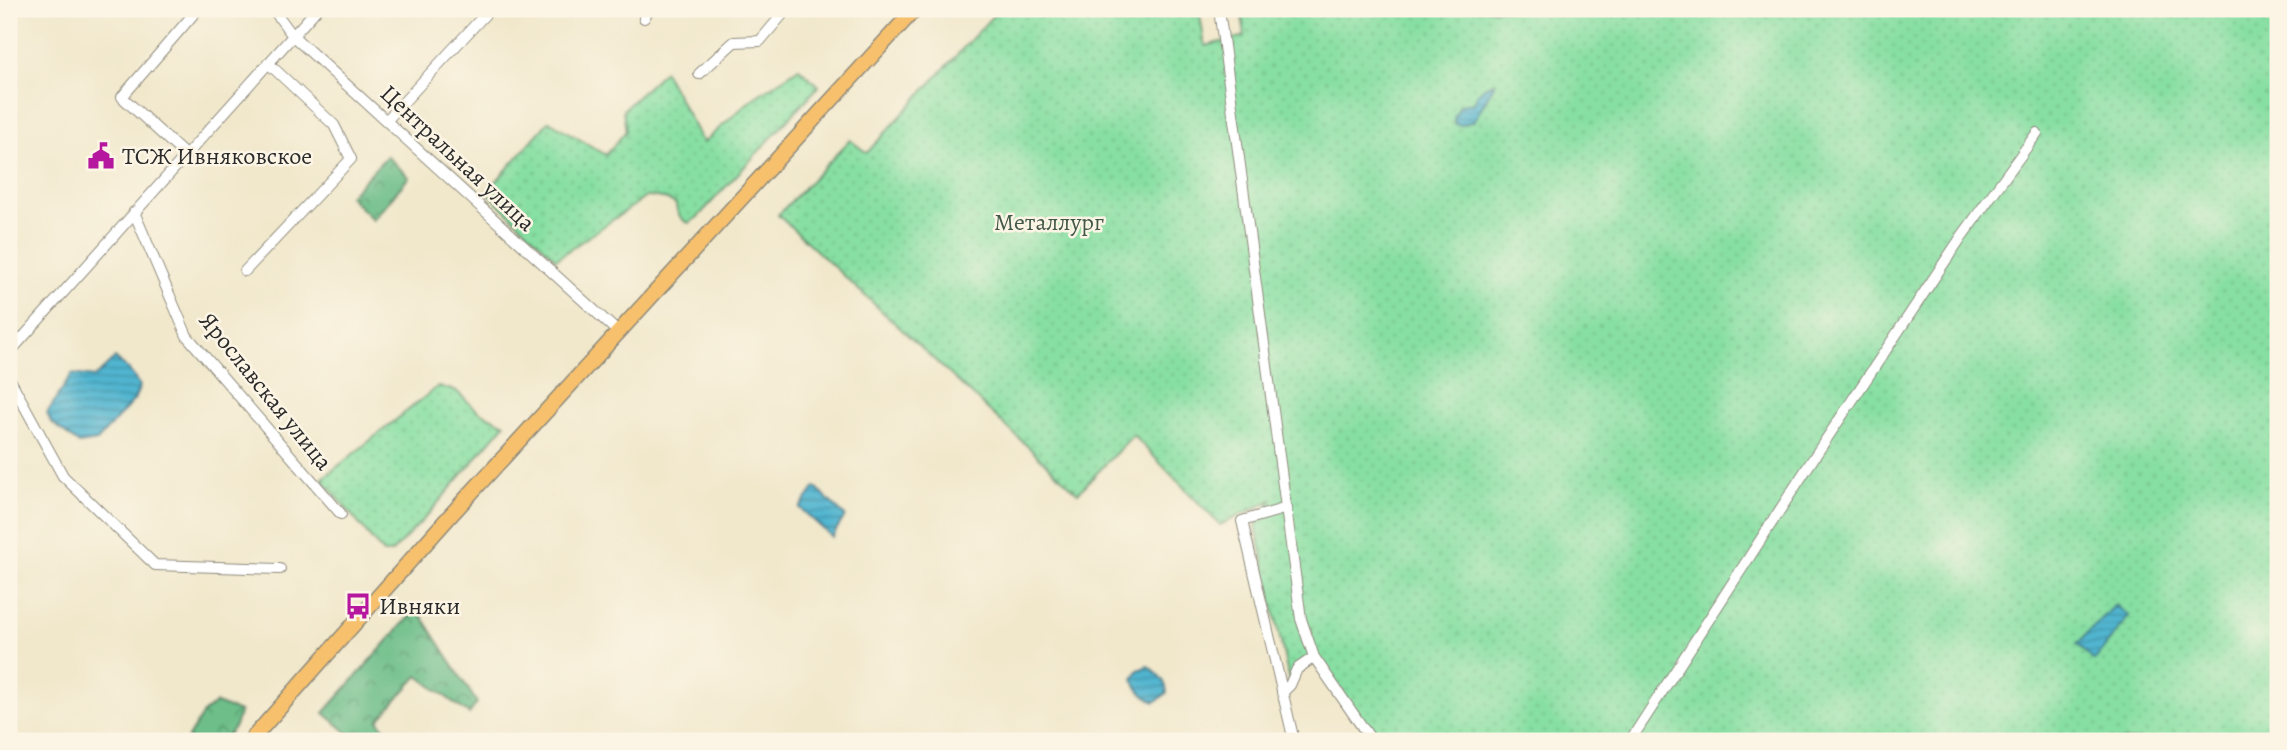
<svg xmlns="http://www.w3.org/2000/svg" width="2287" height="750" viewBox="0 0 2287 750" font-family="Alegreya,serif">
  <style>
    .grass { fill: url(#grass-dots); stroke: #598567; stroke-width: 2 }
    .forest { fill: url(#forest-crowns); stroke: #4c745a; stroke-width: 2 }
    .water { fill: url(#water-rules); stroke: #3e707e; stroke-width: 2 }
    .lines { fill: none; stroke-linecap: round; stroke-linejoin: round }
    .minor-casing { stroke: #8e8a7c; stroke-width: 12 }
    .highway-casing { stroke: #8e8a7c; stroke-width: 17 }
    .minor { stroke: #fff; stroke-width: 10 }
    .highway { stroke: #f7c06c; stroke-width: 14 }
    .labels { text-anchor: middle; stroke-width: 5; stroke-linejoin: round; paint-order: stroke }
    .poi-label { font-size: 24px; fill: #2b2b2b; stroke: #fcf5e5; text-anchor: start }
    .street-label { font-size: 24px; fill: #2b2b2b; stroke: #fcf5e5 }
    .park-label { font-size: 24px; fill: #425849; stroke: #fcf5e5 }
  </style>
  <defs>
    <pattern id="grass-dots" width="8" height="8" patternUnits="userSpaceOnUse" patternTransform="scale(1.75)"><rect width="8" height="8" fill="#87dfa3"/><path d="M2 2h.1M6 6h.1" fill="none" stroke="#75c08c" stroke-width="1.8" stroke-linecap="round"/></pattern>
    <pattern id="forest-crowns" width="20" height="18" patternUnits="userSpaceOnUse" patternTransform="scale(1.75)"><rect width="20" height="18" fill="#6dbe89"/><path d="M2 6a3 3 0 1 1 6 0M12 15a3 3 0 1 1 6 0" fill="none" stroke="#5a9b70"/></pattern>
    <pattern id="water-rules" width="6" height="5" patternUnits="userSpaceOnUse" patternTransform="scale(1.75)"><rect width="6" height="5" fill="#51b5d0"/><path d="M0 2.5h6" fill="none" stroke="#4393a9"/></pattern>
  </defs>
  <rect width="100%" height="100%" fill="#fcf5e5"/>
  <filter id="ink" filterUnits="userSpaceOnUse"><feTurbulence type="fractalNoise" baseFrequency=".0143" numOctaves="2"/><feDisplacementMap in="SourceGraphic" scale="14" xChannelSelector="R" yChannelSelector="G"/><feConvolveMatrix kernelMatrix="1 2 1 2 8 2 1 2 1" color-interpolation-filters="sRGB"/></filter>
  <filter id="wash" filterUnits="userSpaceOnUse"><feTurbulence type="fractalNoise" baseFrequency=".00686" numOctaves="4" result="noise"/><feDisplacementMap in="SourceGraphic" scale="28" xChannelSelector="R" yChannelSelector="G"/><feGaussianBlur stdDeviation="1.57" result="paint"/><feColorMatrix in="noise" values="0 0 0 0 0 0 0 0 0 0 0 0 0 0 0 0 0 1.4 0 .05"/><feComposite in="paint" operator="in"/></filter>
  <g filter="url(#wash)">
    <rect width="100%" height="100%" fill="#f1e8cc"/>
    <path class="grass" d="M999 9H1199L1205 46 1245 36 1241 9H2278V741H1372L1314 658 1297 669 1290 685 1256 526 1272 500 1220 525 1133 435 1078 493 778 215 850 140 867 153Z
      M799 68 819 86 698 217 689 223C681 220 676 212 676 204 665 198 658 196 646 197L556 259 487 192 549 121 606 155 626 131 623 110 664 71 703 143 751 100Z
      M437 387 455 390 478 411 505 424 426 517 391 553H383L322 479Z"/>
    <path class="forest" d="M387 156 409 177 373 220 349 196Z
      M417 608 477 703 469 714 418 676 378 720 392 737 389 741H357L324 713Z
      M216 703 240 712 235 726 223 741H186L203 713Z"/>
    <path class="water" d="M1495 83 1474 121 1462 125 1455 124 1454 118 1460 105 1474 103C1478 91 1482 86 1495 83Z
      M115 358 129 370 140 386 134 400 97 441 79 444 51 422 47 413 72 374 95 377Z
      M815 487 845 516 832 537 800 508Z
      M2115 605 2129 616 2094 661 2077 644Z
      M1148 666C1157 673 1167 681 1167 693L1155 702C1143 697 1138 690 1133 679L1138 670Z"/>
  </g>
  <g filter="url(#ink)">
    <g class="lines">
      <g class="minor-casing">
        <path id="minor" d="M273 9 293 36 619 333
          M1219 9 1301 619 1314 657 1372 741
          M644 18 649 9
          M699 74 734 42 760 41 787 9
          M387 120 490 9
          M185 155 122 97 197 10
          M134 212 187 336 341 514
          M245 271 351 159 334 125 268 63
          M9 353 317 9
          M9 378 63 476 155 565 280 569
          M1287 508 1242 521 1294 741
          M1282 693 1290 685 1297 669 1314 657
          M1630 741 1811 462 1962 236 2037 133"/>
      </g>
      <g class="highway-casing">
        <path id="highway" d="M250 741 449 517 915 9"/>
      </g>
      <use href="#minor" class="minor"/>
      <use href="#highway" class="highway"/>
    </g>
  </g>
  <defs>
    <g id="civic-bare" transform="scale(2.1)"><path d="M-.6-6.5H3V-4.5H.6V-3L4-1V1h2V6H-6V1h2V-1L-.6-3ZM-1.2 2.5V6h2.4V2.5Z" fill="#b5179e" stroke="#fcf5e5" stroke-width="2.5" paint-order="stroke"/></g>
    <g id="bus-bare" transform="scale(2.1)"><path d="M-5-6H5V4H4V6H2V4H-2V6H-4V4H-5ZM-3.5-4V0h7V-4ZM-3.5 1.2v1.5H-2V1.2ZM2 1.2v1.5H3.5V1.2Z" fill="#b5179e" stroke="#fcf5e5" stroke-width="2.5" paint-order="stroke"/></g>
  </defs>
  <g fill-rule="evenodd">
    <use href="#civic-bare" x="101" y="156"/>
    <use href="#bus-bare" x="358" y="606"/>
  </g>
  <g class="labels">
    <g class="poi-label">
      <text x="122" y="164">ТСЖ Ивняковское</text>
      <text x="379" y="614">Ивняки</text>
    </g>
    <g class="street-label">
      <text transform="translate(458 158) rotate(43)" y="8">Центральная улица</text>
      <text transform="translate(266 391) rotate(51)" y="8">Ярославская улица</text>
    </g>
    <g class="park-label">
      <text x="1049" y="230">Металлург</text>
    </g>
  </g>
  <rect width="2287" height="750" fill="none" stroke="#fcf5e5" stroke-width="35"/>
</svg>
